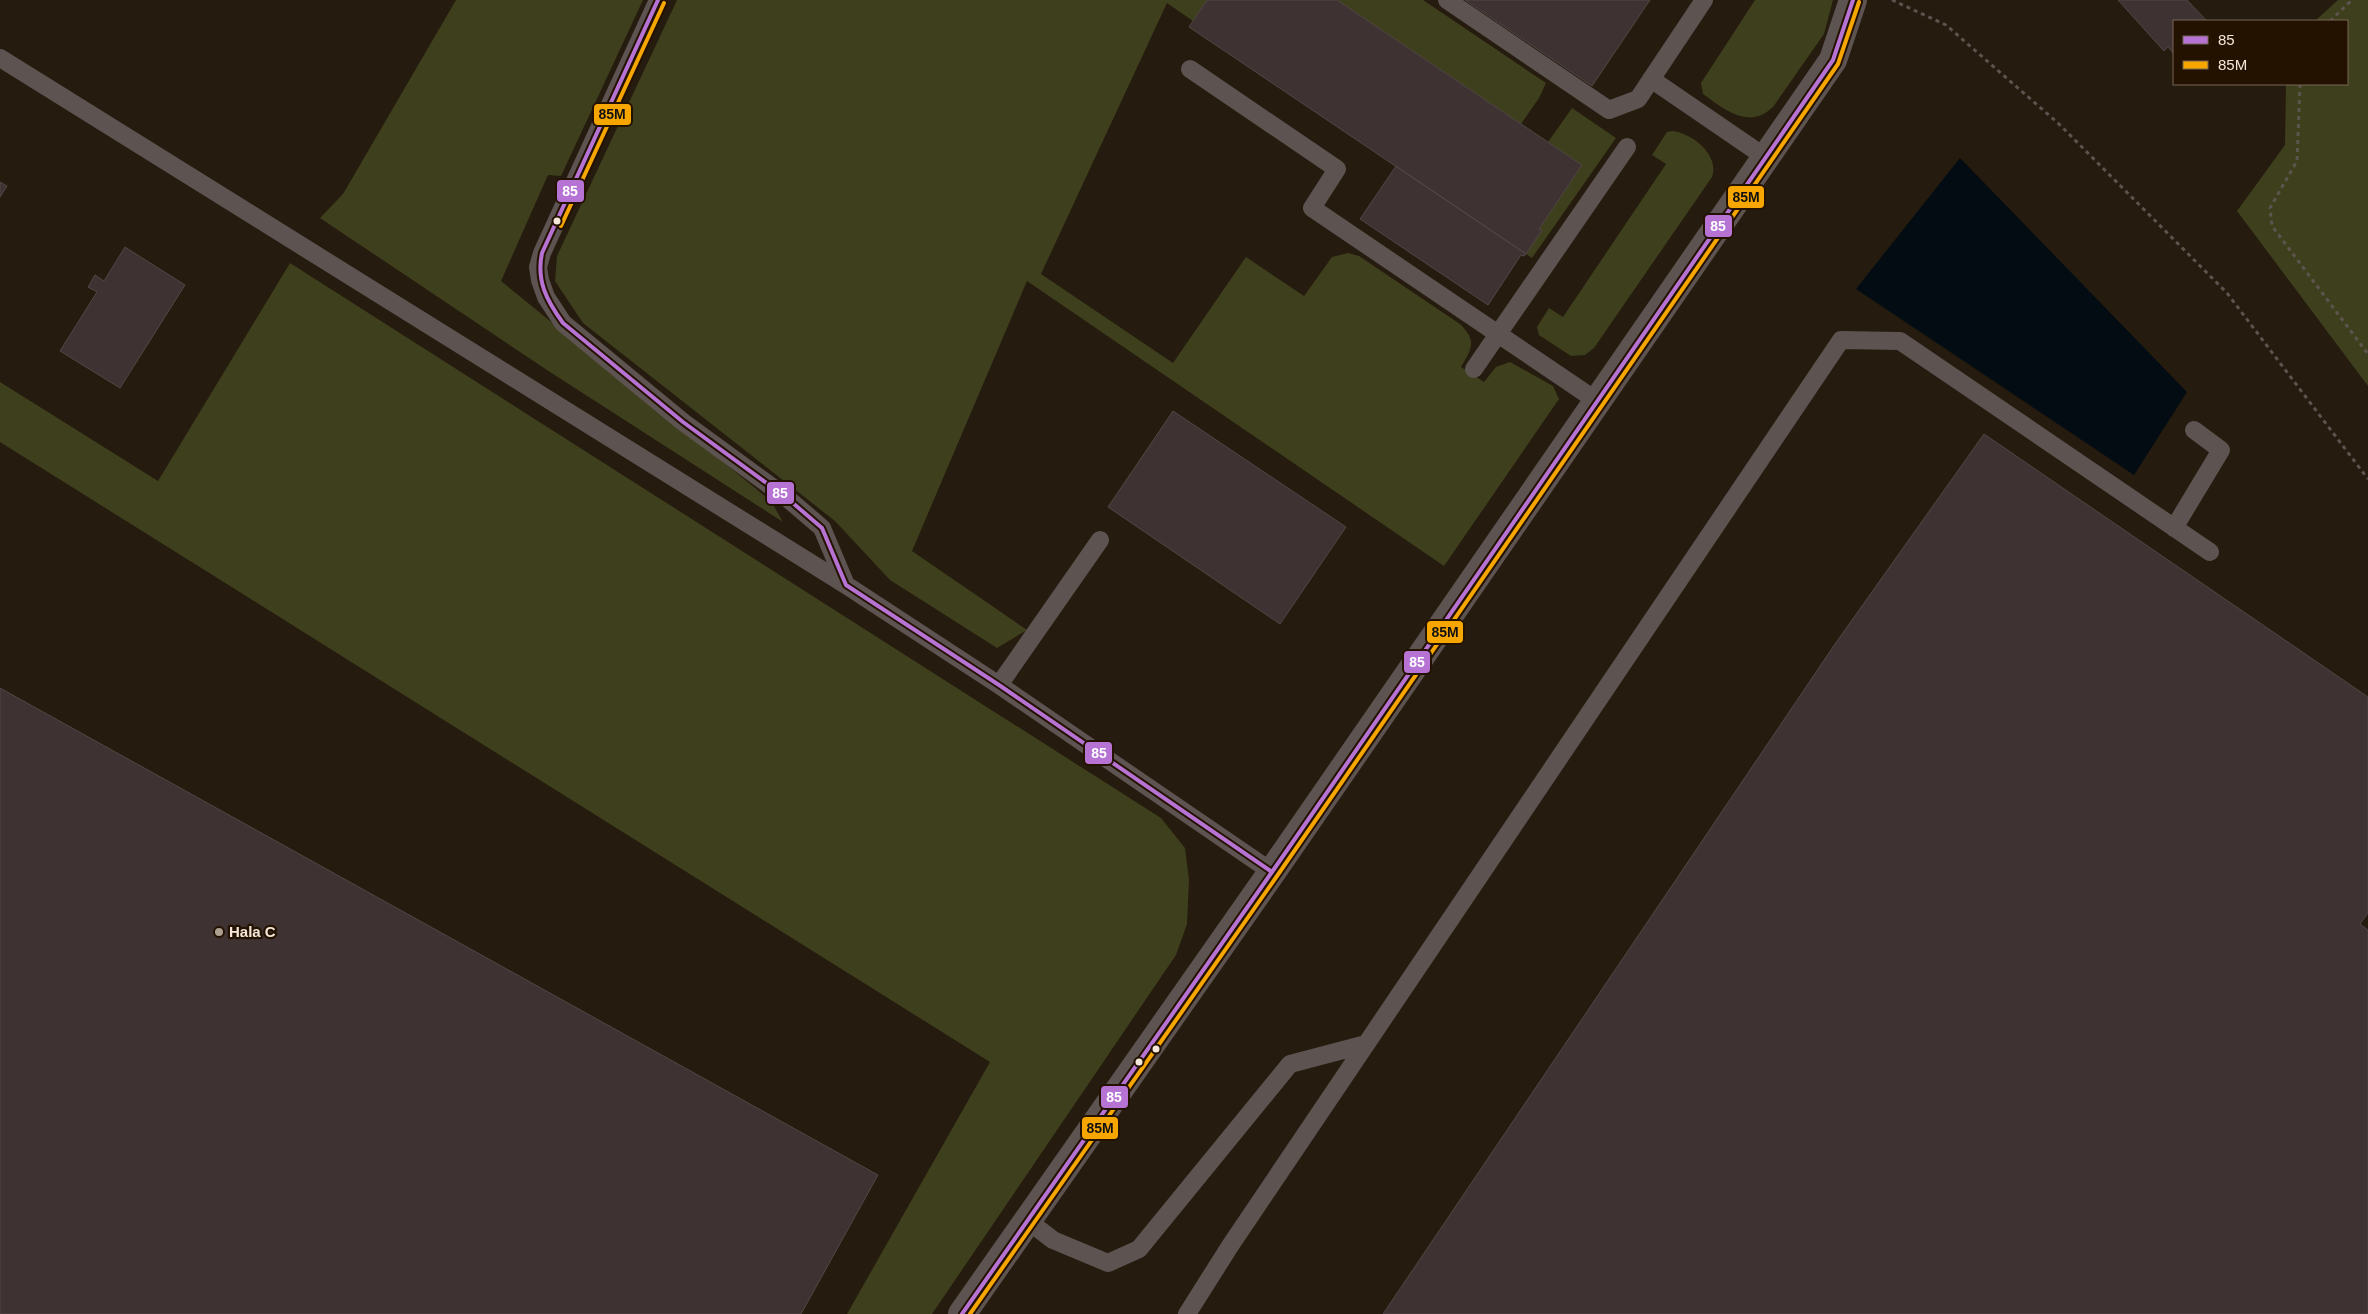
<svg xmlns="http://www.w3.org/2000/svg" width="2368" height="1314" viewBox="0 0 2368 1314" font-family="Helvetica,sans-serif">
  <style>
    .green { fill: #3e3f1d }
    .water { fill: #030c13 }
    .building { fill: #3e3332; stroke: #514745 }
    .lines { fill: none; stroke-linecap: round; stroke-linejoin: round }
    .path { stroke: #5c544e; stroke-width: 3; stroke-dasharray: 4 4; stroke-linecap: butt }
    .service { stroke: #5d5351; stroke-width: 18 }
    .minor { stroke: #5d5351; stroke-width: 28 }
    .bus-1-casing { stroke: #241200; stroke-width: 8 }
    .bus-2-casing { stroke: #241200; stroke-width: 8 }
    .bus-1 { stroke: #b673d3; stroke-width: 4 }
    .bus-2 { stroke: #f7a600; stroke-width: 4 }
    .bus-dot { fill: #f4e7d9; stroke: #241200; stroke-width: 2 }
    .poi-dot { fill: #aca092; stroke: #241200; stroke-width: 2 }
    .labels { text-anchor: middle; stroke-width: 4.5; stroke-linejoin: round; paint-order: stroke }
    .poi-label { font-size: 15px; font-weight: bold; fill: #f4e7d9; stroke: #241200; text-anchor: start }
    .line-badge { stroke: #241200; stroke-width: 2 }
    .badge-label { font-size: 14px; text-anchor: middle; font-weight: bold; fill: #fff }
    .pale-badge-label { font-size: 14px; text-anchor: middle; font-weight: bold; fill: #111 }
  </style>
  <rect width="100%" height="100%" fill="#251b0e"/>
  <path class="green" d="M456 0H643L561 176 548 175 501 281 771 501 783 522 550 372 320 218 343 194Z
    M677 0H1207L1193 21 1167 3 1041 274 1173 363 1246 257 1304 296 1332 257 1348 253 1359 256 1460 324C1477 341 1472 348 1461 367L1484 382 1496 367 1510 362 1553 386 1559 399 1444 566 1027 281 912 551 1027 630 997 648 890 580 835 521 583 323 555 281 557 256Z
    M1337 0H1423L1546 83 1539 98 1521 124Z
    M1755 0H1833L1824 34 1773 107C1749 130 1725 110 1703 94L1701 83Z
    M2338 0H2368V386L2237 211 2285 145 2286 84H2347V21H2315Z
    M1572 108 1616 138 1532 258 1526 254 1542 230 1539 229 1582 165 1548 142Z
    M1672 131C1692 133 1720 155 1712 177L1594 348 1585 355 1571 356 1539 335 1537 327 1549 308 1563 317 1666 164 1652 155 1667 132Z
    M290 263 1161 818 1185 848 1189 880 1187 924 1176 955 932 1314H847L990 1062 0 442V382L158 481Z"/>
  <path class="water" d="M1960 158 2187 392 2134 475 1856 289Z"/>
  <path class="building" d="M1207 0H1337L1582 165 1539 229 1542 230 1526 254 1189 27Z
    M1465 0H1650L1592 86Z
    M2118 0H2187L2207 21H2174V54L2168 47 2164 51Z
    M1396 166 1526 254 1524 256 1521 255 1488 305 1360 219Z
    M0 182 7 186 0 197Z
    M125 247 185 285 120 388 60 351 97 292 88 287 95 275 104 281Z
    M1173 411 1346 527 1280 624 1108 507Z
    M1984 434 2368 697V913L2360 924 2368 930V1314H1383L1835 644Z
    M0 688 878 1175 801 1314H0Z"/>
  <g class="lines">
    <path class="path" d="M1892 0 1946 25 2059 124 2227 293 2368 479
      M2330 21 2352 0
      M2300 84 2297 161 2270 208 2272 226 2368 354"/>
    <path class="service" d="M658 0 542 253 538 267 540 280 546 297 563 323 683 422 787 498 822 528 846 585
      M1447 0 1609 110 1638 99 1704 0
      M0 58 846 585 999 685 1272 872
      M1190 69 1337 169 1312 208 1498 334 1474 369
      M1651 79 1765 157
      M1597 401 1498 334 1627 147
      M2174 528 2221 450 2194 430
      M999 685 1100 540
      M1027 1220 1053 1240 1108 1263 1139 1249 1290 1064 1366 1044
      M1187 1314 1230 1246 1841 340 1900 341 2210 552"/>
    <path class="minor" d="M962 1314 1272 872 1833 60 1853 0"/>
    <g class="bus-1-casing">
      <path id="bus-1" d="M658 0 542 253C536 281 547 301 563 323L683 422 787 498 822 528 846 585 999 685 1272 872
        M962 1314 1272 872 1833 60 1853 0"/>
    </g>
    <g class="bus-2-casing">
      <path id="bus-2" d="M561 226 664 3
        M970 1314 1277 876 1838 64 1859 2"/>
    </g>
    <use href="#bus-1" class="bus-1"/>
    <use href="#bus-2" class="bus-2"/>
  </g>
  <g class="bus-dot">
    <circle cx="557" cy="221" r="4.5"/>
    <circle cx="1156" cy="1049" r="4.5"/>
    <circle cx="1139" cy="1062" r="4.5"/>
  </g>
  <circle class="poi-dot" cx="219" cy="932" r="5"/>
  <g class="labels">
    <g class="poi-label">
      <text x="229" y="937">Hala C</text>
    </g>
  </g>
  <g class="line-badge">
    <rect x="593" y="103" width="39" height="23" rx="5" fill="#f7a600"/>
    <rect x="556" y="179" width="29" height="24" rx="5" fill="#b673d3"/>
    <rect x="1727" y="185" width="38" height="24" rx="5" fill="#f7a600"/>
    <rect x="1704" y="214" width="29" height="24" rx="5" fill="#b673d3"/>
    <rect x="766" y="481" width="29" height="24" rx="5" fill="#b673d3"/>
    <rect x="1426" y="620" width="38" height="24" rx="5" fill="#f7a600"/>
    <rect x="1403" y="650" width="28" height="24" rx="5" fill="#b673d3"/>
    <rect x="1084" y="741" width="29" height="24" rx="5" fill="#b673d3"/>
    <rect x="1100" y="1085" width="29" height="24" rx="5" fill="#b673d3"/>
    <rect x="1081" y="1116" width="38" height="24" rx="5" fill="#f7a600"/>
  </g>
  <g class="badge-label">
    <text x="570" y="196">85</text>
    <text x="1718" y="231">85</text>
    <text x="780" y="498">85</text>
    <text x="1417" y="667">85</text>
    <text x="1099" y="758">85</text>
    <text x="1114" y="1102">85</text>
  </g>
  <g class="pale-badge-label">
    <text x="612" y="119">85M</text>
    <text x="1746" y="202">85M</text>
    <text x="1445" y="637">85M</text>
    <text x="1100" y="1133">85M</text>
  </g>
  <rect x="2173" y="20" width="175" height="65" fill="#241200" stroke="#776757"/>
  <rect x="2183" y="36" width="25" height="8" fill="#b673d3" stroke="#776757"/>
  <text x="2218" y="45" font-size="15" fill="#f4e7d9">85</text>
  <rect x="2183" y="61" width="25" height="8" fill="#f7a600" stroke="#776757"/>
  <text x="2218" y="70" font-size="15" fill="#f4e7d9">85M</text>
</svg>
